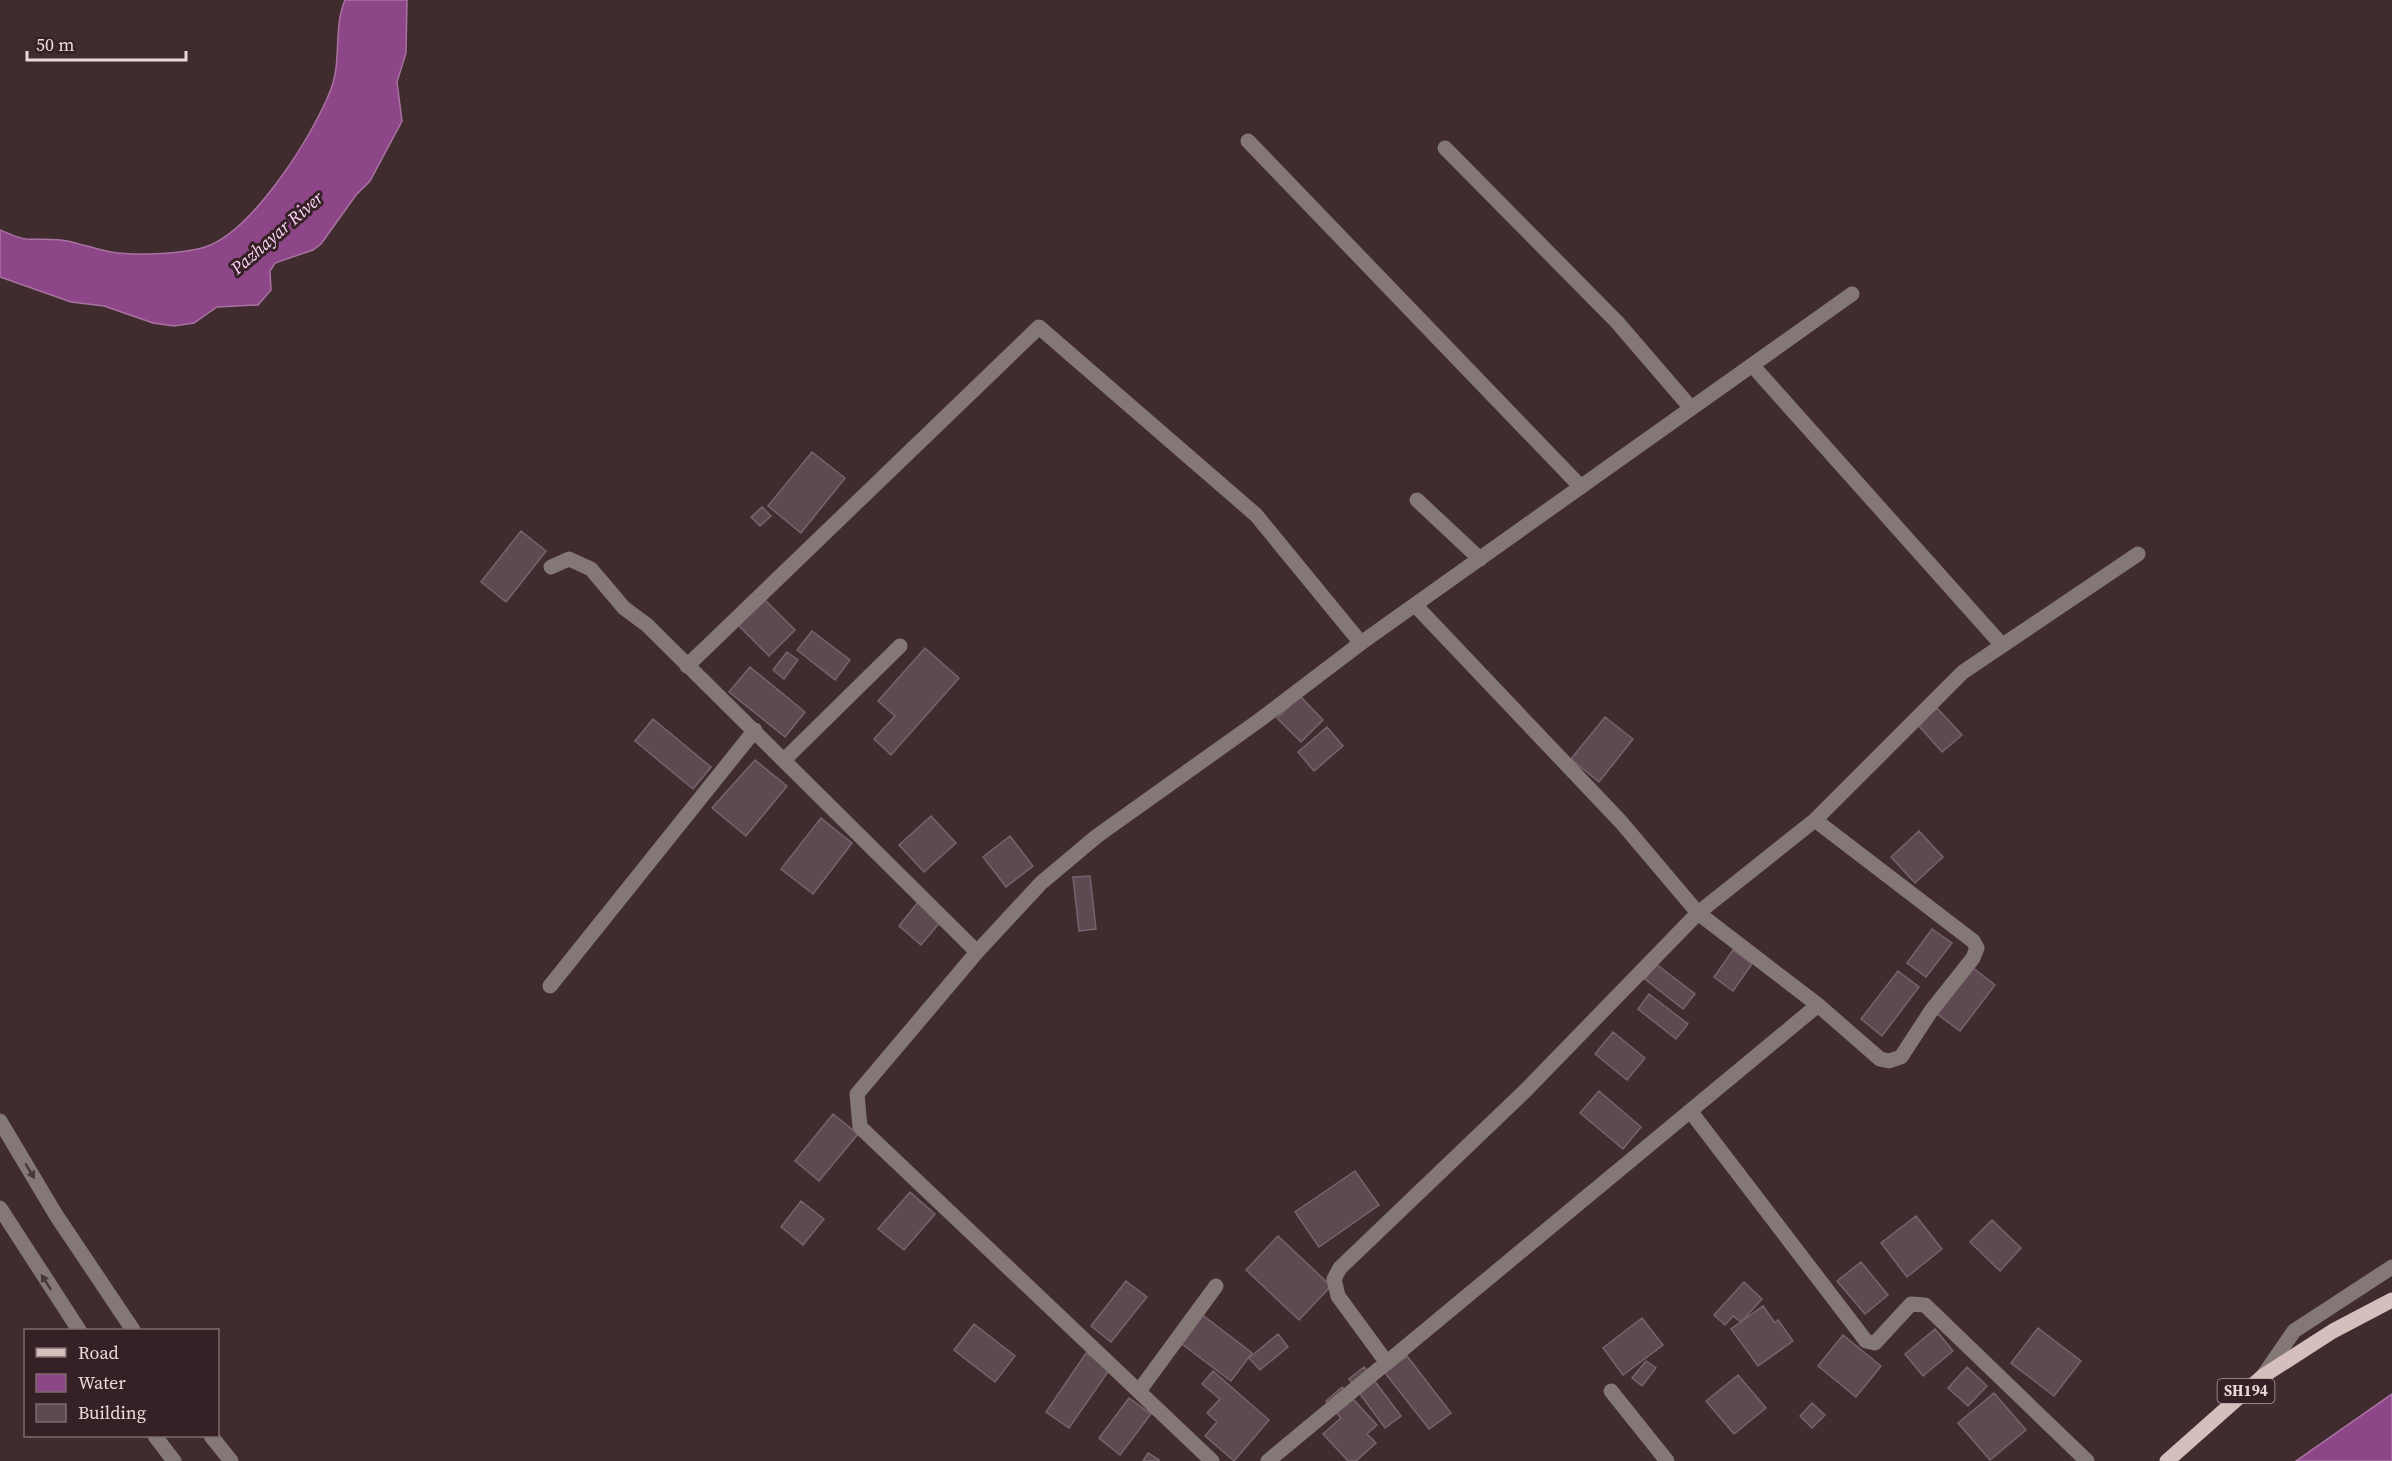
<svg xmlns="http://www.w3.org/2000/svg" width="2392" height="1461" viewBox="0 0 2392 1461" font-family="'Source Serif 4',serif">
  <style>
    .water { fill: #8d4688; stroke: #a872a1; stroke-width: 1.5 }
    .building { fill: #5e4952; stroke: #78636c; stroke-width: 1.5 }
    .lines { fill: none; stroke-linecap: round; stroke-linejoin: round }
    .minor { stroke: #837876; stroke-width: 15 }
    .major { stroke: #d5bebb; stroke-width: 15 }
    .oneway { fill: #483739 }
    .labels { text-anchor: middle; stroke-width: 6; stroke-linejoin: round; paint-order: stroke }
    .shield { fill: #352125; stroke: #b2a2a4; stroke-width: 1.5 }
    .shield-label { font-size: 15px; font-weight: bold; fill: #e8dadb }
    .water-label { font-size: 18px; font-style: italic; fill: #fcd4f7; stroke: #352125 }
  </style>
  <rect width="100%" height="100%" fill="#402b2e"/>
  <path class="water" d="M345 0H407L406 53 397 82 402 121 370 181 356 195 321 244 313 250 275 263 270 271 271 290 258 305 217 307 194 323 174 326 153 323 104 306 71 302 0 277V230C8 233 17 238 26 239 39 240 53 238 67 241 81 244 96 249 111 252 135 256 178 254 202 248 251 235 314 134 331 89 342 60 333 28 345 0Z
    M2392 1394V1461H2296Z"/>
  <path class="building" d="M812 452 845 478 801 533 768 506Z
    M762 507 771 516 760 526 751 517Z
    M521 531 546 551 506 602 481 582Z
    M764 599 795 630 769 656 738 625Z
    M812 631 850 660 835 680 797 650Z
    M925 648 959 678 891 755 874 739 895 716 878 701Z
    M787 652 798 660 784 679 773 670Z
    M750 667 805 712 785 737 729 692Z
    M1300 696 1323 720 1301 742 1277 718Z
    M1937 708 1962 735 1942 752 1918 725Z
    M1605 717 1633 739 1599 782 1571 759Z
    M653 719 711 767 693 789 635 741Z
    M1327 727 1343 746 1314 771 1298 752Z
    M755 760 787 786 746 836 712 808Z
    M931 816 956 843 924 872 899 845Z
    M821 818 852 843 813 894 781 869Z
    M1919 831 1943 857 1915 883 1891 857Z
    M1010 836 1033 866 1006 887 983 857Z
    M1090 876 1096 929 1079 931 1073 877Z
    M918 902 941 921 921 945 899 926Z
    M1932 929 1952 943 1926 977 1907 963Z
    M1733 950 1752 964 1733 991 1714 977Z
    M1656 964 1695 994 1683 1009 1645 979Z
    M1973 968 1995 985 1960 1031 1937 1014Z
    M1898 971 1919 987 1882 1036 1861 1019Z
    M1649 994 1688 1024 1676 1039 1638 1009Z
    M1613 1032 1645 1058 1627 1080 1595 1054Z
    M1599 1091 1641 1127 1623 1149 1580 1113Z
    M833 1114 858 1134 819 1181 795 1161Z
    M1355 1171 1379 1205 1319 1247 1295 1212Z
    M910 1192 935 1214 904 1250 878 1229Z
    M801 1201 824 1219 803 1245 781 1227Z
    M1916 1216 1942 1249 1907 1277 1881 1243Z
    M1992 1220 2021 1248 2000 1271 1970 1242Z
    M1278 1236 1331 1286 1299 1320 1246 1270Z
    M1861 1262 1888 1295 1865 1314 1837 1281Z
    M1126 1281 1147 1297 1111 1342 1091 1326Z
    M1744 1282 1762 1299 1741 1322 1733 1316 1725 1325 1714 1315Z
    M1763 1306 1775 1323 1778 1320 1793 1341 1758 1366 1731 1329Z
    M1200 1313 1252 1353 1231 1381 1178 1341Z
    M1642 1318 1663 1345 1623 1375 1603 1348Z
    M974 1324 1015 1356 995 1382 954 1350Z
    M2038 1328 2081 1361 2054 1396 2011 1363Z
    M1935 1329 1953 1351 1923 1376 1905 1354Z
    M1278 1334 1288 1347 1260 1370 1249 1358Z
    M1843 1335 1881 1366 1856 1397 1818 1366Z
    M1086 1353 1110 1369 1069 1428 1046 1412Z
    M1407 1356 1451 1413 1429 1429 1385 1373Z
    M1646 1361 1656 1368 1642 1386 1632 1378Z
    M1364 1367 1401 1416 1385 1428 1349 1379Z
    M1967 1367 1987 1386 1968 1406 1948 1388Z
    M1213 1371 1269 1420 1234 1461 1205 1436 1217 1422 1207 1413 1220 1399 1202 1384Z
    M1738 1375 1766 1408 1734 1434 1706 1401Z
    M1342 1387 1377 1425 1367 1434 1376 1443 1356 1461H1348L1323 1434 1341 1418 1326 1401Z
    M1994 1393 2026 1430 1990 1460 1958 1423Z
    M1129 1398 1151 1414 1120 1455 1099 1438Z
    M1812 1403 1825 1415 1812 1428 1800 1416Z
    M1148 1453 1159 1460V1461H1143Z"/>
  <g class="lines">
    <path class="minor" d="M1248 141 1581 487
      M1445 148 1617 322 1691 408
      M1752 365 2001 644
      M1417 500 1480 559
      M551 567 569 559 591 569 624 608 647 625 977 952
      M1416 606 1621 822 1698 913 1818 1005 1880 1059 1889 1061 1901 1057 1931 1011 1973 958 1977 948 1973 941 1815 820
      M687 666 1039 327 1256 515 1361 643
      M785 759 900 646
      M550 986 755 730
      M1691 1112 1866 1341 1875 1343 1911 1304 1925 1305 2087 1461
      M0 1121 56 1215 133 1330
      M0 1208 79 1330
      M1387 1363 1338 1296 1334 1279 1340 1268 1525 1091 1698 913 1815 820 1963 672 2138 554
      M2263 1376 2294 1331 2392 1267
      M1139 1391 1216 1286
      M1611 1391 1667 1461
      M155 1436 174 1461
      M211 1436 231 1461
      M1212 1461 860 1127 857 1094 977 952 1041 883 1097 836 1261 719 1361 643 1852 294
      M1268 1461 1818 1005"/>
    <path class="major" d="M2167 1461 2263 1376 2333 1331 2392 1300"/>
  </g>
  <defs><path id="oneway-solid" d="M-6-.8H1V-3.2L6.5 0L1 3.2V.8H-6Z" transform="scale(1.5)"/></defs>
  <g class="oneway">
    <use href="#oneway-solid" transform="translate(30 1171) rotate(59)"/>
    <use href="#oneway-solid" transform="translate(46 1282) rotate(-123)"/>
  </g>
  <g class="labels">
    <rect class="shield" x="2217.5" y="1379" width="57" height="24" rx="4.5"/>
    <g class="shield-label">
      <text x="2246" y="1396">SH194</text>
    </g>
    <g class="water-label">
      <text transform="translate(277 233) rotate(-41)" y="6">Pazhayar River</text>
    </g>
  </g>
  <rect x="24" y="1329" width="195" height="108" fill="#352125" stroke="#7d6b6e" stroke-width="1.5"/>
  <rect x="36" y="1348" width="30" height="9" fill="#d5bebb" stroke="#7d6b6e" stroke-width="1.5"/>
  <text x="78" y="1359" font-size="18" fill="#e8dadb">Road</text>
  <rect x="36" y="1374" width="30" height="18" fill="#8d4688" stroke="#7d6b6e" stroke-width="1.5"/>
  <text x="78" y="1389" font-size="18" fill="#e8dadb">Water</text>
  <rect x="36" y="1404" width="30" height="18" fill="#5e4952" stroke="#7d6b6e" stroke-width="1.5"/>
  <text x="78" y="1419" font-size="18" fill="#e8dadb">Building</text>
  <path d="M27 51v9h159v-9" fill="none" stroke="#e8dadb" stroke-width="3"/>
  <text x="36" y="51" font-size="18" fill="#e8dadb" stroke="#352125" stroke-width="4.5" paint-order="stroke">50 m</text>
</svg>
